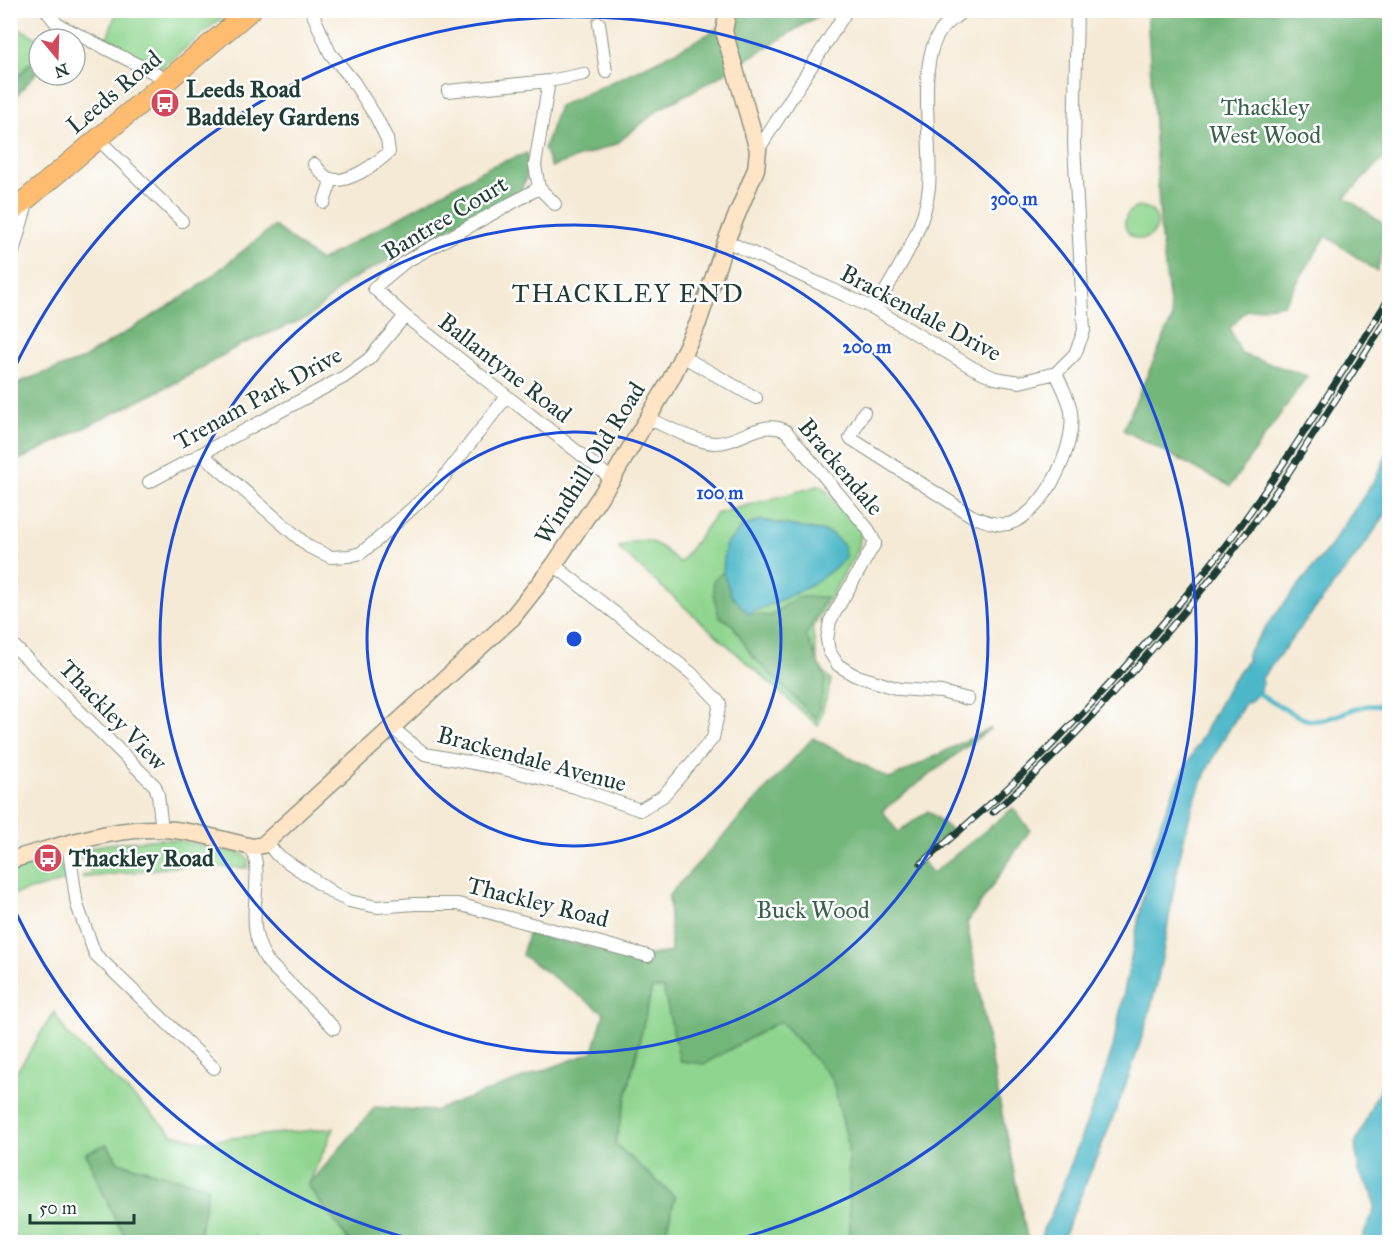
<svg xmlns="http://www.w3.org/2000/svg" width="1400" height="1253" viewBox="0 0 1400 1253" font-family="'IM FELL Great Primer',serif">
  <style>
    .green { fill: #8fd58f; stroke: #578962; stroke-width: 1.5 }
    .forest { fill: #73b67a; stroke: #497a57; stroke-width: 1.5 }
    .water { fill: #4bb7c8; stroke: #357a7e; stroke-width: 1.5 }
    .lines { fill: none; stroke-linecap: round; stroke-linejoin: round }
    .stream { stroke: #4bb7c8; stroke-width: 4.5 }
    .street-casing { stroke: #8a9485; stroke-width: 14 }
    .secondary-casing { stroke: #8a9485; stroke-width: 19 }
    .primary-casing { stroke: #8a9485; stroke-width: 22 }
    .street { stroke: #fff; stroke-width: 12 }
    .secondary { stroke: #ffe4c6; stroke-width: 16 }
    .primary { stroke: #febc71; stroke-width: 20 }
    .rail-casing { stroke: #1f3d34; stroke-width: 7 }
    .rail { stroke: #fff; stroke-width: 4.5; stroke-dasharray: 14; stroke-linecap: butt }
    .ring { fill: none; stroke: #1d4ed8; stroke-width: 3 }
    .labels { text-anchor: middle; stroke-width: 5; stroke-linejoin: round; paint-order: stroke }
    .poi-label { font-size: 24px; font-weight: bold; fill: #1f3d34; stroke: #fff; text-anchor: start }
    .street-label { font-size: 24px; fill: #1f3d34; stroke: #fff }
    .park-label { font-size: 24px; fill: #3b634b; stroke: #fff }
    .neighbourhood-label { font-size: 26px; letter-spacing: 1.5px; fill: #1f3d34; stroke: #fff }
    .centre { fill: #1d4ed8; stroke: #fff; stroke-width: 3 }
    .ring-label { font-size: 18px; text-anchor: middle; font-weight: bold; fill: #1d4ed8; stroke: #fff; stroke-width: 5; stroke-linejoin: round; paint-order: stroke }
  </style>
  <rect width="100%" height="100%" fill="#fff"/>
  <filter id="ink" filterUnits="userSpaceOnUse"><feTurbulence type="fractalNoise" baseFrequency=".0167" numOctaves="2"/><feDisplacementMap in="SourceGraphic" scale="12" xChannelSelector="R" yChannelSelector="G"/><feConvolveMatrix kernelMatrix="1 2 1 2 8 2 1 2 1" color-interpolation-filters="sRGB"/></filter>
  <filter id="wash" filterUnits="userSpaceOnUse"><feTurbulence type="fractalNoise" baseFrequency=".008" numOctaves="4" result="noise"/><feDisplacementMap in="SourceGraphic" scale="24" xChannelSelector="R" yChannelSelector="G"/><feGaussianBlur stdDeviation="1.35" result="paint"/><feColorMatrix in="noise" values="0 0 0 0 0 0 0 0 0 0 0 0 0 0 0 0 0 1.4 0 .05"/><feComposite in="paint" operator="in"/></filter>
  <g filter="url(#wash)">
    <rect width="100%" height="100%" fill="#f5ead6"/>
    <path class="green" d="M201 10 230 11 161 68 152 69 105 44 117 11Z
      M11 24 39 39V66L35 62 29 64 11 85Z
      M1125 223a16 16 0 1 1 32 0a16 16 0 1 1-32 0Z
      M821 485 861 531 859 548 812 629 818 664 831 681 818 726 618 548C648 532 657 543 680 563L716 514Z
      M160 839 176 840 243 854 248 859V868L181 866 83 878 82 876 91 873 88 857 78 859V851L106 844Z
      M55 858 60 860 66 881 11 895V869Z
      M652 988H663L704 1064 780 1021 832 1078 848 1143 850 1232 845 1242H663L675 1197 615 1144Z
      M54 1012 68 1035 173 1134 201 1141 334 1128 308 1186 350 1242H258L255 1237 248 1242H198L208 1187 118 1162 107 1144 86 1154 115 1220 130 1242H11V1074L20 1067Z"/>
    <path class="forest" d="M745 11H826L718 77 661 108 616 144 551 167 544 148 559 106C622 77 687 50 745 11Z
      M1147 11H1389V153L1345 197 1389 228 1377 271 1326 236 1284 304 1245 311 1230 329 1241 354 1307 376 1230 486 1123 430 1172 319 1161 238Z
      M35 62 39 66 38 71 11 102V85L29 64Z
      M527 153V176L521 190 347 282 309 317 240 345 179 381 11 464V385L81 360 193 291 274 226 320 261 489 167Z
      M723 572 750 614 770 616 797 597H826L806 635 826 680 816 719 752 656 732 624 719 616 714 596 713 580Z
      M991 728 882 811 898 832 928 811 951 830 918 857 933 873 1013 808 1030 830 967 923 997 1089 1028 1242H845L850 1232 848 1143 832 1078 780 1021 704 1064 680 1061 663 988H652L615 1144 675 1197 663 1242H350L308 1186 375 1107 434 1111 593 1052 604 1013 522 955 528 934 637 957 671 952 669 895 813 738 890 779Z
      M107 1144 118 1162 208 1187 198 1242H130L115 1220 86 1153Z"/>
    <path class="water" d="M1389 450V509L1366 543 1261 679 1263 682 1260 691 1249 703 1246 702C1224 737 1202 773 1191 812 1173 872 1169 935 1154 995 1132 1081 1095 1161 1061 1242H1041L1043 1229 1050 1218 1097 1096 1113 1047 1153 848 1163 817 1175 787 1231 682 1247 661V654L1268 624 1330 546 1376 478Z
      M761 520 830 533 844 545 845 558C816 588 786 597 749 614L731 595 723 572 725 546 741 528Z
      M1389 1073V1242H1362L1364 1233 1374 1211V1202L1372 1193 1359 1172 1355 1145 1375 1098Z"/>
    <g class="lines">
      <path class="stream" d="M1253 691C1265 697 1297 718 1308 720 1335 725 1364 694 1390 710"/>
    </g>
  </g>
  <g filter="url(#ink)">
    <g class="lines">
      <g class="street-casing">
        <path id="street" d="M46 10 57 24 168 80
          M311 10 330 53 353 81 376 117 387 139 389 152C377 163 345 187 328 178 323 176 318 168 314 164
          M599 23 606 72
          M549 81 535 165 539 188 405 262 374 288 405 316 612 479
          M448 91 549 81 584 74
          M98 139 182 221
          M758 150 844 15
          M539 188 555 204
          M324 202 332 179
          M726 241 875 309 973 368 995 378 1020 382 1056 373 1075 354 1084 331 1074 144 1077 10
          M10 262 28 200
          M875 309C896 271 925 231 929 187 933 147 916 65 940 32 945 24 956 17 964 10
          M682 356 756 398
          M864 412 850 438 972 516C983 520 996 526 1008 524 1044 515 1076 447 1071 412 1070 400 1061 385 1056 373
          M647 418C666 426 695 442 714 443 739 444 761 418 786 431L868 529 875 543 830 621 827 640 829 651 838 665 854 675 899 689 941 692 968 699
          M203 455 309 547 331 557 349 556 361 553 377 540 437 486 507 396
          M149 482 344 377 369 359 405 316
          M10 642 155 786 158 795 162 830
          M392 728 425 754 500 768 575 787 640 810 663 796 713 738 720 703 691 673 554 565
          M267 842 276 854 336 895 349 901 377 907 415 904H458L648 956
          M68 844 77 905 95 954 214 1068
          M252 847C253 853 256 859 256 865 259 902 245 928 268 962L334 1028"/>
      </g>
      <g class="secondary-casing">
        <path id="secondary" d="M10 860C63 846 119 824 175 830 200 833 227 841 252 847L263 845 512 618 554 565 612 479 671 379 698 323 726 241 756 169 758 150 724 31 728 10"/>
      </g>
      <g class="primary-casing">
        <path id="primary" d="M10 213 251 10"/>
      </g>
      <use href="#street" class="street"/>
      <use href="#secondary" class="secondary"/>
      <use href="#primary" class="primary"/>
      <g class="rail-casing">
        <path id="rail" d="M993 812C1054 760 1108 700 1160 640 1201 592 1242 542 1277 490 1316 432 1352 373 1390 314
          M921 864C952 837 983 811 1013 783 1088 711 1158 633 1222 550 1283 470 1335 382 1390 297"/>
      </g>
      <use href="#rail" class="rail"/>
    </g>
  </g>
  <g class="ring">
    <circle cx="574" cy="639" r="207"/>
    <circle cx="574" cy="639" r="414"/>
    <path d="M418 1241A622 622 0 0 1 13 907M13 371A622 622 0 1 1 730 1241"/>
  </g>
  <defs>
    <g id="bus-disc" transform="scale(1.5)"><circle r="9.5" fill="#d1495b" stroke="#fff"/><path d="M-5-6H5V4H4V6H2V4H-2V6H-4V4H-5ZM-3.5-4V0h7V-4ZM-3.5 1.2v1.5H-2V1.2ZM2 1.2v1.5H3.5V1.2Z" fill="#fff"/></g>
  </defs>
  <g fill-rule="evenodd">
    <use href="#bus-disc" x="165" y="103"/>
    <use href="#bus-disc" x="48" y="858"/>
  </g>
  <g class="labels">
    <g class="poi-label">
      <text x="186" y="97">Leeds Road<tspan x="186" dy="28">Baddeley Gardens</tspan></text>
      <text x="69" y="866">Thackley Road</text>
    </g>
    <g class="street-label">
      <text transform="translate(114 92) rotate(-40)" y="8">Leeds Road</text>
      <text transform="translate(445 218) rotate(-31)" y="8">Bantree Court</text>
      <text transform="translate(921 313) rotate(28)" y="8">Brackendale Drive</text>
      <text transform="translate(505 368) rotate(38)" y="8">Ballantyne Road</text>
      <text transform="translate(258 398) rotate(-29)" y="8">Trenam Park Drive</text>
      <text transform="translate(590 463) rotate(-58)" y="8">Windhill Old Road</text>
      <text transform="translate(841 467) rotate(50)" y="8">Brackendale</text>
      <text transform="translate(113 715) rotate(46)" y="8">Thackley View</text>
      <text transform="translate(532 759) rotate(15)" y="8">Brackendale Avenue</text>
      <text transform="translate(538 902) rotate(14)" y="8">Thackley Road</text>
    </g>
    <g class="park-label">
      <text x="1265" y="115">Thackley<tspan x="1265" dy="28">West Wood</tspan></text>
      <text x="813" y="918">Buck Wood</text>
    </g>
    <g class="neighbourhood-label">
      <text x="628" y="302">THACKLEY END</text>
    </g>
  </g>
  <circle cx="574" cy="639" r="9" class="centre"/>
  <g class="ring-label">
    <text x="1014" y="205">300 m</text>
    <text x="867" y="353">200 m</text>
    <text x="720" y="499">100 m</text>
  </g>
  <rect width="1400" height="1253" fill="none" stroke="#fff" stroke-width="36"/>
  <g transform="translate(57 57) rotate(161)"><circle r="28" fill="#ffffff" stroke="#a5b1ae" stroke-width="1.5"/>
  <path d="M0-4.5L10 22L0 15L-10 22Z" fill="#d1495b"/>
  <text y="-9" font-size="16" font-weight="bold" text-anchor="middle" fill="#1f3d34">N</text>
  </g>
  <path d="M30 1214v9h104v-9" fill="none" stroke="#1f3d34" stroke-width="3"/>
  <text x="39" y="1214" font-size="18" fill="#1f3d34" stroke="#ffffff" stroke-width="4.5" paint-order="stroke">50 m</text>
</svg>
